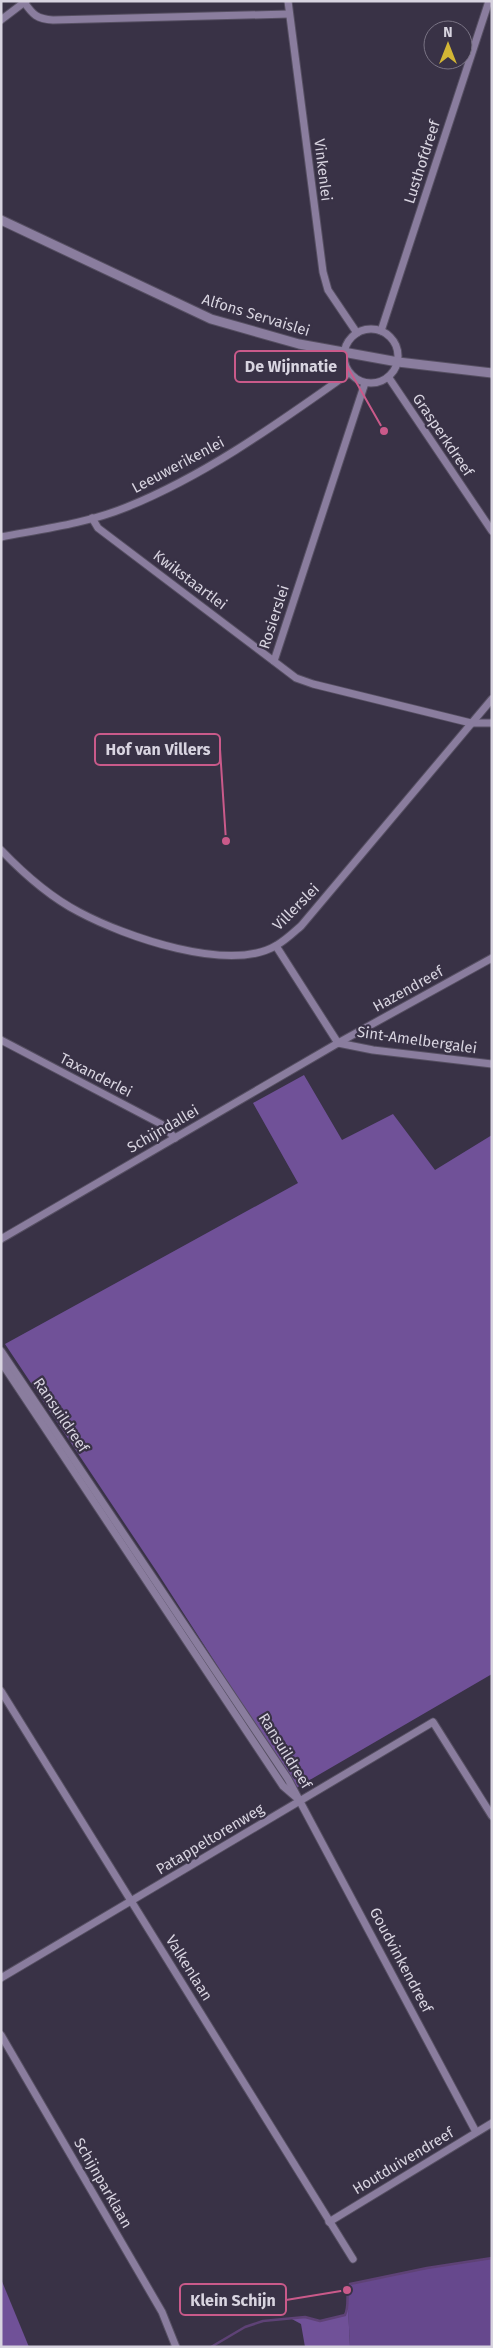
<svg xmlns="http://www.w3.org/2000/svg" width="493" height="2348" font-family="'Fira Sans',sans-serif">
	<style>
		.green { fill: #66488d }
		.forest { fill: #705198 }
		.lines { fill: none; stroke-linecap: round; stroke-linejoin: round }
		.stream { stroke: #5e4276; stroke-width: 2.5 }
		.minor-casing { stroke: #564f62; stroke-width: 9 }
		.tertiary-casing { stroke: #564f62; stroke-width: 11 }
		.minor { stroke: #8a7d9e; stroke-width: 7 }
		.tertiary { stroke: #8a7d9e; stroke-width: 9 }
		.labels { text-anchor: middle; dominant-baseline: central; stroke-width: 4.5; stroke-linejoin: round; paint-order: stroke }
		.street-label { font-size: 15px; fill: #d8d4e0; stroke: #393246 }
		.leader { fill: none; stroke: #ca5a8a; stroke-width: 2 }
		.callout-dot { fill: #ca5a8a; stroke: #393246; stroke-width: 2 }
		.callout { fill: #393246; stroke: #ca5a8a; stroke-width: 2 }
		.callout-label { font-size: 16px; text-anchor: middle; font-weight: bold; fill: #d8d4e0 }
	</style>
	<rect width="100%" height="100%" fill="#393246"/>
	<path class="green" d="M492,2258v89h-142l-3,-57 3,-6 77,-16z"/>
	<g class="forest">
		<path d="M304,1075l38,65 51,-26 42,56 57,-35v539l-196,114 -139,-216 -152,-228 293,-161 -45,-80z"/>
		<path d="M1,2279l28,68h-27z"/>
		<path d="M348,2307l2,40h-45l-4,-23 -11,-6 15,-1 15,4 24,-6z"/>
	</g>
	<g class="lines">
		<path class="stream" d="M211,2347l34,-20 18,-6 42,-4 15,4 25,-6c5,-11 0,-21 5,-31l77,-16 65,-10"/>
		<g class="minor-casing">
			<g id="minor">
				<path d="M288,1l35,271 5,18 29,43"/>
				<path d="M24,2c9,13 13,17 29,18l236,-6"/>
				<path d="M1,20l25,-19"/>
				<circle cx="371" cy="356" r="27"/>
				<path d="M381,331l108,-330"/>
				<path d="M389,378l103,153"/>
				<path d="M92,518l6,10 198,150 17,6 158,39h21"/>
				<path d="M1,537c42,-8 87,-14 126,-30 81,-33 151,-84 222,-134"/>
				<path d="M274,661l91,-278"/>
				<path d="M1,850c23,24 49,47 78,62 45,24 151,62 198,33 9,-5 17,-13 24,-19l191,-227"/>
				<path d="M276,946l62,97"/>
				<path d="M1,1040l160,84 14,14"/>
				<path d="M338,1043l35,7 119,14"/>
				<path d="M1,1239l337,-196 154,-85"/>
				<path d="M1,1351l287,428 188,353"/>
				<path d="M1,1362l282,424 14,12"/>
				<path d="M1,1691l352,568"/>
				<path d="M1,1978l432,-256 59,94"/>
				<path d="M1,2035l161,277 14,35"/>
				<path d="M329,2222l163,-99"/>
			</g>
		</g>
		<g class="tertiary-casing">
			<path id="tertiary" d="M1,220l210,99 88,25 99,18 94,11"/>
		</g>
		<use href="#minor" class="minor"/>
		<use href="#tertiary" class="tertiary"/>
	</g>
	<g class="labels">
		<g class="street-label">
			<text transform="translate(422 162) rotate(-72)">Lusthofdreef</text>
			<text transform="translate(323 170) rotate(83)">Vinkenlei</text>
			<text transform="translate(256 315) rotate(17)">Alfons Servaislei</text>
			<text transform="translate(443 435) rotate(56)">Grasperkdreef</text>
			<text transform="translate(178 465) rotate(-28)">Leeuwerikenlei</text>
			<text transform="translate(190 580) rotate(37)">Kwikstaartlei</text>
			<text transform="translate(274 617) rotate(-72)">Rosierslei</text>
			<text transform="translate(296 907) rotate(-45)">Villerslei</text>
			<text transform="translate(408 989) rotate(-29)">Hazendreef</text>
			<text transform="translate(417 1040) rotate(8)">Sint-Amelbergalei</text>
			<text transform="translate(96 1075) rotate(27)">Taxanderlei</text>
			<text transform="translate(163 1129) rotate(-30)">Schijndallei</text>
			<text transform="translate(61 1415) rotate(56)">Ransuildreef</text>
			<text transform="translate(285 1751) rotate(58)">Ransuildreef</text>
			<text transform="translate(210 1839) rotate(-31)">Patappeltorenweg</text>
			<text transform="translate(401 1960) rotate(62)">Goudvinkendreef</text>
			<text transform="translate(189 1968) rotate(58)">Valkenlaan</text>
			<text transform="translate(403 2161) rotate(-31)">Houtduivendreef</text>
			<text transform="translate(103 2183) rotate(60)">Schijnparklaan</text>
		</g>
	</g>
	<path class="leader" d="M384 431L347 366M226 841L220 749M347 2290L286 2300"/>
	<g class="callout-dot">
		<circle cx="384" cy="431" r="5"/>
		<circle cx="226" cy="841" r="5"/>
		<circle cx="347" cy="2290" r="5"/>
	</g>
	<g class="callout">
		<rect x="235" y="351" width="112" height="31" rx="5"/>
		<rect x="95" y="734" width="125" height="31" rx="5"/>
		<rect x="180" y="2284" width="106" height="31" rx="5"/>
	</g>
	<g class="callout-label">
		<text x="291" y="372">De Wijnnatie</text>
		<text x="158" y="755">Hof van Villers</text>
		<text x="233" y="2306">Klein Schijn</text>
	</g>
	<rect width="493" height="2348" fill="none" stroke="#d8d4e0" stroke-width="5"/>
	<g transform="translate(448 45)"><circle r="24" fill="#393246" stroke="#797384"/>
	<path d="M0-4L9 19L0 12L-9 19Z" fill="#d3b635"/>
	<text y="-8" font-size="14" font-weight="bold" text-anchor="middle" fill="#d8d4e0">N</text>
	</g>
</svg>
